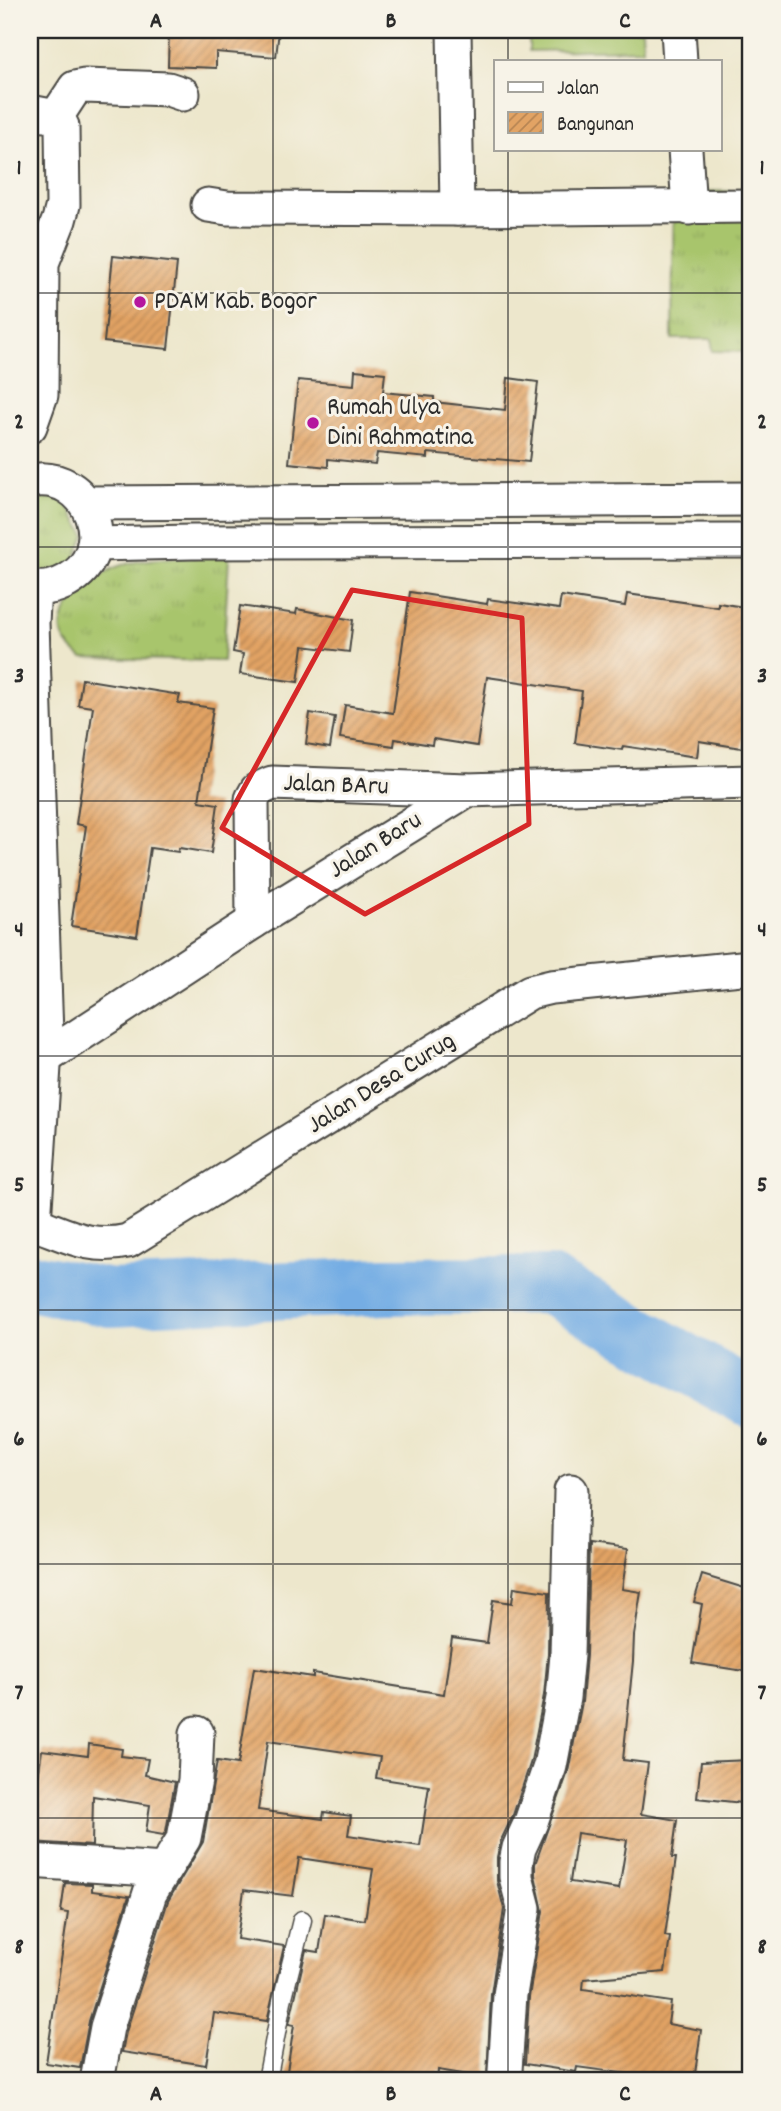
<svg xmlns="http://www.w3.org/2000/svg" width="781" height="2111" font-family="Dekko,sans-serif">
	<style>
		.grass { fill: url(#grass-tufts); stroke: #6a784c; stroke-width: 2 }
		.garden { fill: #a8c56c; stroke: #6a784c; stroke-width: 2 }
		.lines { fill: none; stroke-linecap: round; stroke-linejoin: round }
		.river { stroke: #74ade4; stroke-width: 58 }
		.building { fill: url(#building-hatch); fill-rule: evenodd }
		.service-casing { stroke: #484743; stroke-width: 21 }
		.minor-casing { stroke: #484743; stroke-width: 37 }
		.service { stroke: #fff; stroke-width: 18 }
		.minor { stroke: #fff; stroke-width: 33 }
		.marked { fill: none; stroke: #d62828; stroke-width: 5; stroke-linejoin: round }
		.grid { fill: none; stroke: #2b2b2b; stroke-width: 2; stroke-opacity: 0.55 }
		.poi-dot { fill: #b5179e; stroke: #f7f3e8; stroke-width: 2.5 }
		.labels { text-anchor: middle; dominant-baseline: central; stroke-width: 6; stroke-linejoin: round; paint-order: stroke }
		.poi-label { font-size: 26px; fill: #2b2b2b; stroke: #f7f3e8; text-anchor: start }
		.street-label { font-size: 26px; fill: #2b2b2b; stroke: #f7f3e8 }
		.neatline { fill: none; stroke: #2b2b2b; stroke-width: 2.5 }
		.grid-label { font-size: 23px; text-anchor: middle; font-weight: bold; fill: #2b2b2b }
	</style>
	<defs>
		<pattern id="grass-tufts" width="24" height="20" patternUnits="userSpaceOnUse" patternTransform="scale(1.75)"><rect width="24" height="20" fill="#a8c56c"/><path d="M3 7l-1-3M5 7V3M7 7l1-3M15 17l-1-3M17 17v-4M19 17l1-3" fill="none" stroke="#91a95e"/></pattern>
		<pattern id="building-hatch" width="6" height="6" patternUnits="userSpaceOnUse" patternTransform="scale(1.75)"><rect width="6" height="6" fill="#e2a364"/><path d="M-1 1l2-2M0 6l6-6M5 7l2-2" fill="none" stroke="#b78553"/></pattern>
	</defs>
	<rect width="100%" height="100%" fill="#f7f3e8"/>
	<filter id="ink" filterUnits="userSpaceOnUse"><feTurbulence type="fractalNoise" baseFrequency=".0143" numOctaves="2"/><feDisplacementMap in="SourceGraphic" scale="14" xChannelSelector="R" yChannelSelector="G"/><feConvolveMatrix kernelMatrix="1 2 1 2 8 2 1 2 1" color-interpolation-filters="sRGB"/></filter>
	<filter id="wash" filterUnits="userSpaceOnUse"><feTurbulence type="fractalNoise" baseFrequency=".00686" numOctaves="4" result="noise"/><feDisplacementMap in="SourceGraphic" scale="28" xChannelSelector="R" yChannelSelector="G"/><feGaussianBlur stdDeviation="1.57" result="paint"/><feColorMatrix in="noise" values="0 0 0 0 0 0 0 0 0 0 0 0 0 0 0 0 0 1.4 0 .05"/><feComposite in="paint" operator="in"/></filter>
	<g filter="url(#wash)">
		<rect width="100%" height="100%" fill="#ede7cc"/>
		<g class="grass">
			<path d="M751,191v161l-39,-1v-12h-40l2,-147z"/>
			<path d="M30,489l31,4 24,42 -12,30 -43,11z"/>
			<path d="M229,557l-6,104 -141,-3c-8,-7 -18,-15 -20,-25 -6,-26 38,-62 60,-68 30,-9 75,-7 107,-8z"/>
		</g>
		<path class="garden" d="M529,30h113l1,19 -114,2z"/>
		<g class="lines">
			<path class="river" d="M30,1282l80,16 276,-12 163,-1 202,114"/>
		</g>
		<g id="blocks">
			<g class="building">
				<path d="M169,30h110l-3,27 -60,-5v16l-48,-2z"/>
				<path d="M113,256l64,7 -9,86 -64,-7z"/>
				<path d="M355,370l30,3 -2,19 51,5v5l71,8 3,-32 30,4 -9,80 -101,-9v5l-51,-5 -2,11 -47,-5v8l-39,-4 9,-83 56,5z"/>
				<path d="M410,592l77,12 1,-5 71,10 2,-13 64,10 2,-12 91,13v-4l33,5v78l-9,62 -43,-7 -2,16 -74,-11 -1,4 -47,-7 7,-52 -95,-14 -10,69 -44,-7 -1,6 -37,-6 -1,7 -54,-8 5,-33 48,8z"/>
				<path d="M240,606l56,8 1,-5 56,11 -4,32 -46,-6 -5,36 -58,-8 3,-20 -10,-2z"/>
				<path d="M82,679l98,16 -2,8 35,5 -14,93 19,3 -7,49 -32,-5 -1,4 -28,-4 -13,88 -66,-10 15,-100 -10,-2 17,-117 -15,-2z"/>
				<path d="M310,713l25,4 -5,31 -24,-4z"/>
				<path d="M589,1544l39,5 -6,40 19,3 -7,43 -1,26 -10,99 25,3 -7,51 36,6 -5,38h4l-11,78 5,1 -5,35 -81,7 -1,10 88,13 -3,22 33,6 -7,51 -28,-4 -1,2 -88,-12 -1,5 -51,-8 4,-67 14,-86 -8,-36v-11l33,-92 14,-70 4,-47zM577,1833l50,7 -8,49 -49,-7z"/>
				<path d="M702,1575l49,15v82l-59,-9 10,-59 -8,-2z"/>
				<path d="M514,1587l35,5 -1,62 -4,41 -13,66 -18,54 -12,25 -4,18v23l7,28 -13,85 -4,84 -49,-8 -1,11h-44l-44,-6 -1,6h-40l-22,-3 8,-53 -5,-1 17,-74 13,2 6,-38 40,6 8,-51 -74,-11 -6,38 -49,-6 -7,49 47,7 -17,75 -53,-8 -8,52 -84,-13 4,-20 42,-131 35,-59 14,-81 21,3 16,-96 59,9v-4l131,21 8,-56 35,5 6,-43 19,3zM268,1741l112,16 -4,21 53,8 -9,60 -72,-11 3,-19 -27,-4 -1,7 -65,-9z"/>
				<path d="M89,1744l33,5 -1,7 27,3 -3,16 30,7 -9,49 -3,4 -17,-3 4,-27 -57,-9 -1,50 -61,-4v-16l11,-76 46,6z"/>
				<path d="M751,1760v44l-54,-6 4,-36z"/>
				<path d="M65,1883l27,1v7l37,5 -40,125 -9,47 -34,-5 22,-150 -7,-1z"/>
			</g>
		</g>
	</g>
	<g filter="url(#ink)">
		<use href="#blocks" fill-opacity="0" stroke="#484743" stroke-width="2"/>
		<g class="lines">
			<g class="service-casing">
				<path id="service" d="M267,2081l15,-80 20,-81"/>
			</g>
			<g class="minor-casing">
				<g id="minor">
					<path d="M454,30l3,179"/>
					<path d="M678,30l2,31"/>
					<path d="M30,112l26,5 6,9 1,79 -4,15 -17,43 -1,132 -11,31"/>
					<path d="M56,117l19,-29 10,-2 83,3 15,5"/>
					<path d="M685,149l4,59"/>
					<path d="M208,205l19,3 230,1 294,-3"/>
					<path d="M30,481c60,-12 91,70 37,100 -11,6 -25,9 -37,6"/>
					<path d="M86,503l665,-4"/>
					<path d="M94,544l98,-2 559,-1"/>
					<path d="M253,922l-1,-123 5,-9 15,-7 195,7"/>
					<path d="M46,1057l207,-135 214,-132 284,-8"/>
					<path d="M30,1222c36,12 58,28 98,19l402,-249 21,-5 200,-20"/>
					<path d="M30,1229l4,-6 12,-188 -14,-412 2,-35"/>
					<path d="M30,1861l134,9"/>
					<path d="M97,2081l10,-54 43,-134 34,-55 11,-58 2,-47"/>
					<path d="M507,2081l-2,-10 5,-76 14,-87 -8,-31v-15l3,-14 12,-26 19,-56 13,-68 4,-43 4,-164"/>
				</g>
			</g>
			<use href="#service" class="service"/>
			<use href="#minor" class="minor"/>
		</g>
	</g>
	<path class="marked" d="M352,590l170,28 7,206 -164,90 -143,-86z"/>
	<path class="grid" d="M273,30v2051M508,30v31M508,149v1932M30,293h721M30,547h721M30,801h721M30,1056h721M30,1310h721M30,1564h721M30,1818h721"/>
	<g class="poi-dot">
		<circle cx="140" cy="302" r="7"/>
		<circle cx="313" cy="423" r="7"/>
	</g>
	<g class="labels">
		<g class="poi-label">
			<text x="154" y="302">PDAM Kab. Bogor</text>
			<text x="327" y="408">Rumah Ulya<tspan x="327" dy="30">Dini Rahmatina</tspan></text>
		</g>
		<g class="street-label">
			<text transform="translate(336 786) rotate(2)">Jalan BAru</text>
			<text transform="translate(376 846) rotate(-32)">Jalan Baru</text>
			<text transform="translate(382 1084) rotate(-32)">Jalan Desa Curug</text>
		</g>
	</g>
	<rect width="781" height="2111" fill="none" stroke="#f7f3e8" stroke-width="77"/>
	<rect x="494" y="60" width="228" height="91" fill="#f7f3e8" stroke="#a5a39c" stroke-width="2"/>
	<rect x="508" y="82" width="35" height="10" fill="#ffffff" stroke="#a5a39c" stroke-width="2"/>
	<text x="557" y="94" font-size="21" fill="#2b2b2b">Jalan</text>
	<rect x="508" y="112" width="35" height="21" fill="url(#building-hatch)" stroke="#a5a39c" stroke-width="2"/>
	<text x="557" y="130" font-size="21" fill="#2b2b2b">Bangunan</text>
	<rect x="38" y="38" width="704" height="2034" class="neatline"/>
	<g class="grid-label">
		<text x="156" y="27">A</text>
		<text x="391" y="27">B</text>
		<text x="625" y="27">C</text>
		<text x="19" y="174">1</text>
		<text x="762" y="174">1</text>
		<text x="19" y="428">2</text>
		<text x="762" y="428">2</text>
		<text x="19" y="682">3</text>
		<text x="762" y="682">3</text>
		<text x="19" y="936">4</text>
		<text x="762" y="936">4</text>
		<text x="19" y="1191">5</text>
		<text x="762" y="1191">5</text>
		<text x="19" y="1445">6</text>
		<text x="762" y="1445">6</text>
		<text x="19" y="1699">7</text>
		<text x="762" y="1699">7</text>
		<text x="19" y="1953">8</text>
		<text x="762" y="1953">8</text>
		<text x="156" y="2100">A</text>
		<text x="391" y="2100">B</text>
		<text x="625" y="2100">C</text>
	</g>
</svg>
